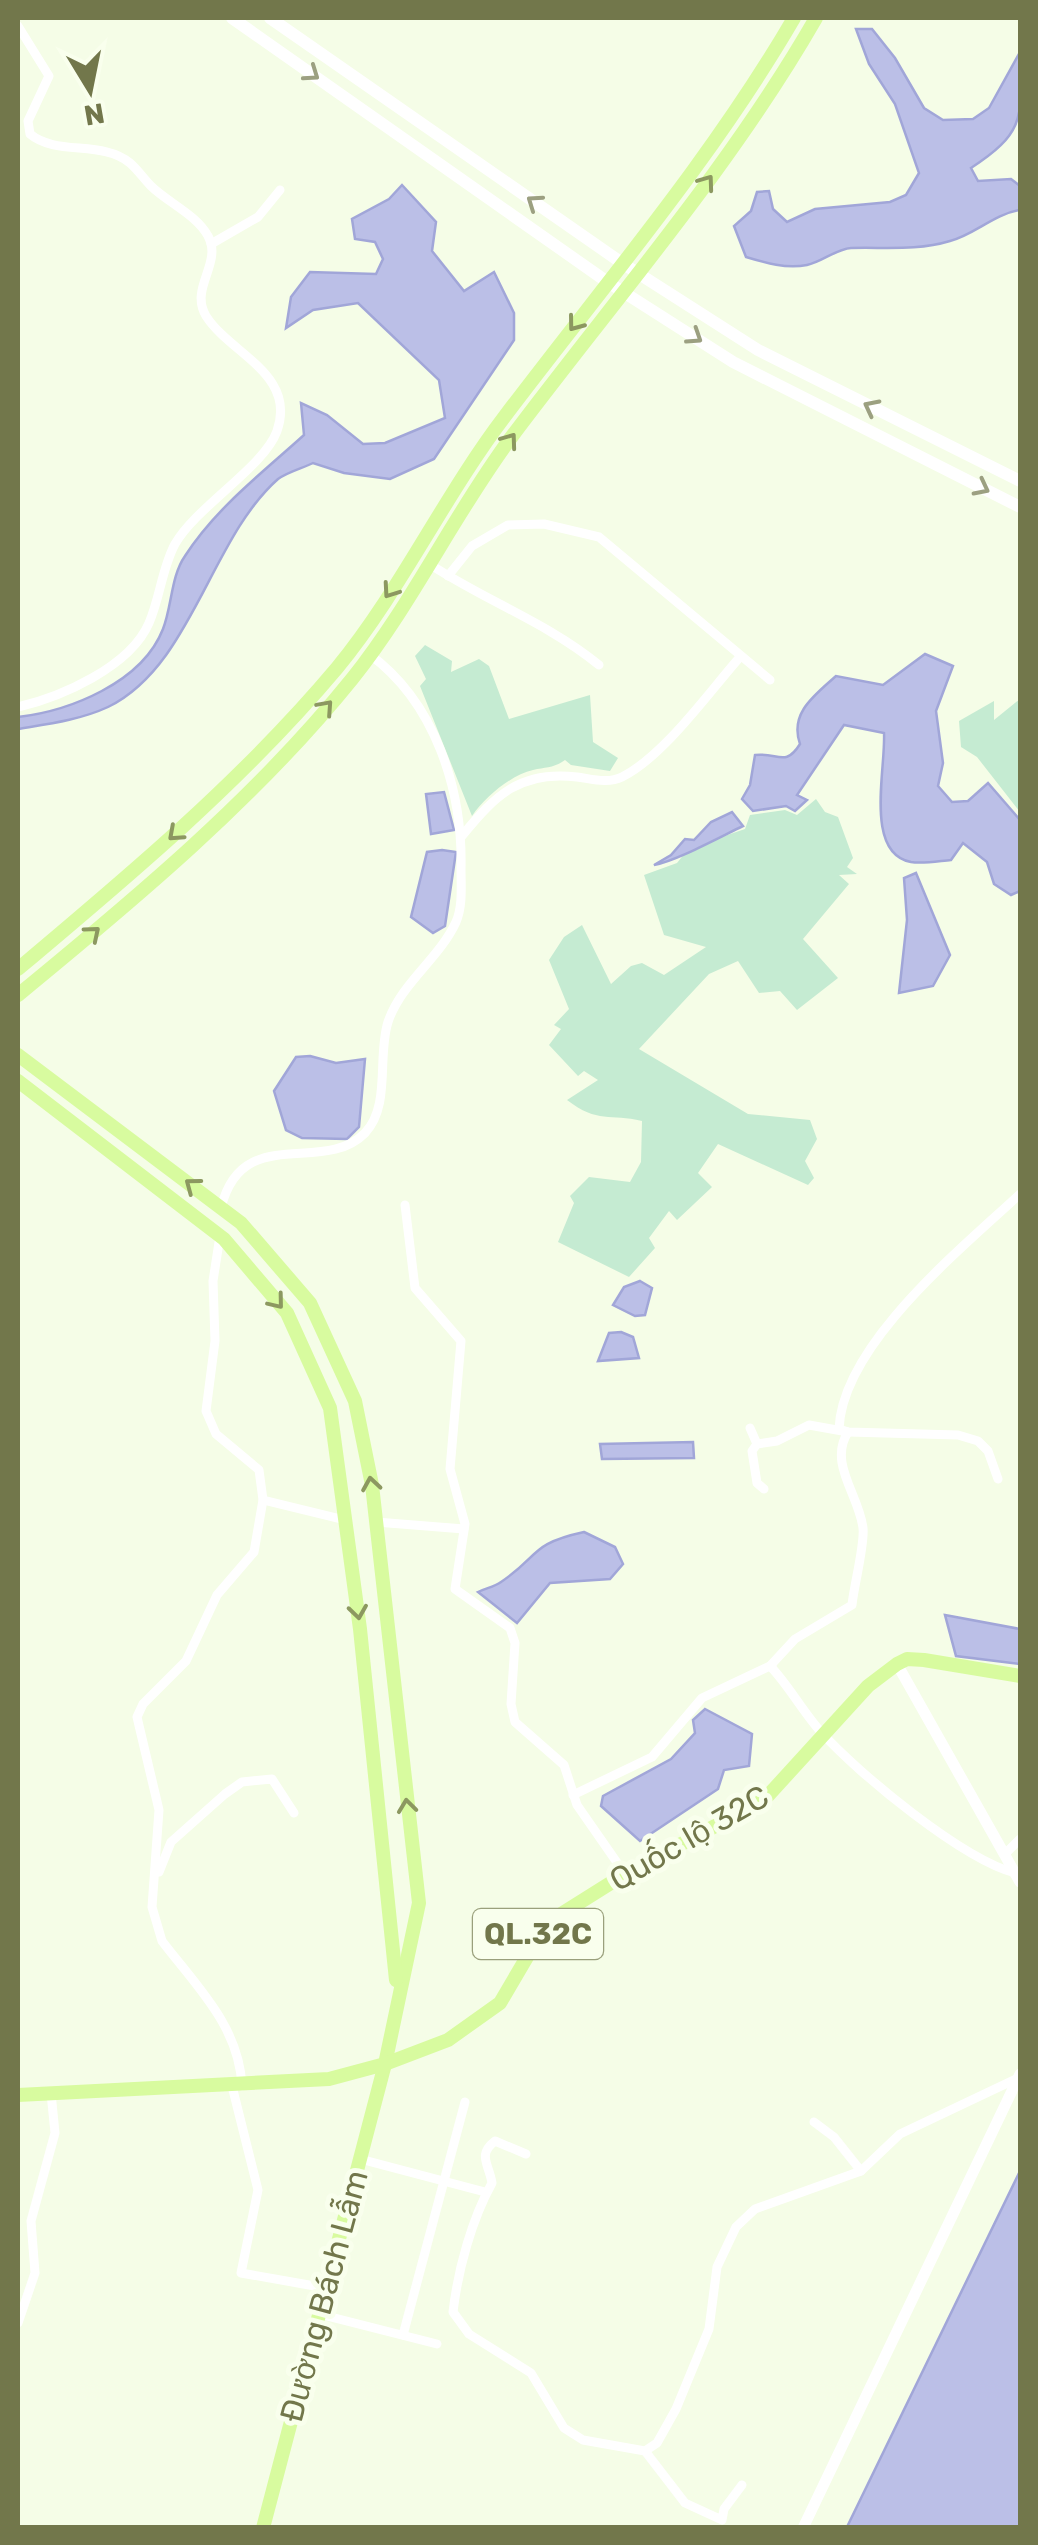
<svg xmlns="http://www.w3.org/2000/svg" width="1038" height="2545" font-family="Rubik,sans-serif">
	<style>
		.green { fill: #c5ebd2 }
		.water { fill: #bbbfe7; stroke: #a1a6d8; stroke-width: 2.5 }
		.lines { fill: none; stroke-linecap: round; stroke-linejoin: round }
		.minor { stroke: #fff; stroke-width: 9 }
		.tertiary { stroke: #fff; stroke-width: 11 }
		.secondary { stroke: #fff; stroke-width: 12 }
		.primary { stroke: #d8fb9f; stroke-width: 14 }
		.oneway { stroke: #9ca081 }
		.oneway2 { stroke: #8c9860 }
		.labels { text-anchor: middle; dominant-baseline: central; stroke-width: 10; stroke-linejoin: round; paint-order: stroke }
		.shield { fill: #f9ffed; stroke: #9aa07c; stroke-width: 2.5 }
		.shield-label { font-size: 30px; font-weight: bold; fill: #72774b }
		.street-label { font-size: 32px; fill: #72774b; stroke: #f9ffed }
	</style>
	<rect width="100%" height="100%" fill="#f5fde7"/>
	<g class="green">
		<path d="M425,645l27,16 -1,11 28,-13 10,7 20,53 81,-24 3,47 25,16 -8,13 -39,-6 -6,-5c-11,8 -19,7 -32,10 -22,5 -48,27 -61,46l-52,-130 6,-7 -11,-23z"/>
		<path d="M1020,699v113l-43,-55 -16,-10 -2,-26 35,-20v19z"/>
		<path d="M816,799l9,13 13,5 15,41 -6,9 10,7 -18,1 10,9 -46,55 35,39 -41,32 -17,-19 -21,2 -21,-32 -29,13 -70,75 109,65 62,6 7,19 -12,22 9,17 -6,7 -90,-41 -20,29 14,14 -35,33 -8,-9 -20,27 6,10 -26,29 -71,-35 16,-39 -4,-7 19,-19 41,5 11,-20 1,-41c-32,-8 -44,3 -75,-21l31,-20 -14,-9 -6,5 -29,-31 12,-16 -7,-4 15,-16 -20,-49 15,-23 18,-12 29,59 20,-18 11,-3 22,12 42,-28 -42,-12 -20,-60 33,-12 12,-15 56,-19 5,-14 35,-5 12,5z"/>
	</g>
	<g class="water">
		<path d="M856,29h16l23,29 29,50 19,12 30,-1 16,-11 31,-56c1,63 8,79 -49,116l7,13 33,-2 9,7v24c-26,4 -46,25 -70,31 -33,10 -65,6 -99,7 -15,1 -29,14 -44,17 -21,4 -41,-2 -61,-8l-12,-31 17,-15 6,-19 12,-1 4,18 14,13 28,-13 75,-7 16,-7 13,-22 -24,-69 -26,-40z"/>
		<path d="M402,185l34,37 -4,29 32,40 30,-19 20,41v27l-80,119 -44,20 -46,-6 -31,-10c-10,5 -26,9 -35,16 -68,60 -86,187 -170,228 -28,13 -60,17 -90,22v-12c51,-6 124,-34 145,-88 9,-23 8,-53 22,-73 31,-48 77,-83 119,-121l-3,-32 26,12 36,29 22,-1 60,-25 -6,-38 -81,-77 -45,7 -27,18 5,-31 19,-25 66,2 7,-15 -8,-17 -20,-3 -3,-20 37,-20z"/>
		<path d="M925,654l28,12 -17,45 7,52 -5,23 14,16 16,-1 20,-18 32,37v71l-9,4 -17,-11 -7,-22 -24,-19 -12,17c-12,1 -28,4 -40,2 -47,-9 -25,-93 -27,-129l-40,-8 -47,70 10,5 -12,11 -9,-5 -33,5 -11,-12 8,-14 5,-30c23,-3 30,13 45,-11 -11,-31 15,-49 36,-68l47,9z"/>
		<path d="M444,792l10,38 -23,4 -5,-40z"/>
		<path d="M732,812l11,14c-23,11 -67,35 -89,39l17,-10 14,-16 9,1 17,-18z"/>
		<path d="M442,850l14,2 -11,74 -12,7 -22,-16 16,-65z"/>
		<path d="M916,873l34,82 -17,31 -34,7 8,-73 -3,-42z"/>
		<path d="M310,1056l26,7 29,-4 -6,68 -12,12 -45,-1 -16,-8 -12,-39 22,-34z"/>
		<path d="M640,1281l12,7 -7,27 -10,1 -22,-11 11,-18z"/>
		<path d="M621,1332l12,5 6,21 -41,3 11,-28z"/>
		<path d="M693,1442l1,16 -92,1 -2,-15z"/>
		<path d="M584,1532l31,15 8,17 -13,15 -60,4 -33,40 -39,-31c8,-4 16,-5 23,-10 39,-26 28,-38 83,-50z"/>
		<path d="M945,1615l75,14v35l-64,-8z"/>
		<path d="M705,1709l47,25 -3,32 -25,4 -6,19 -78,52 -39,-35 2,-10 68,-37 24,-26 -2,-13z"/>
		<path d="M1020,2171v356h-173z"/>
	</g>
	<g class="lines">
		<g class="minor">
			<path d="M18,26l31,50 -21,45 2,13c26,22 73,6 100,29 8,7 14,16 21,23 16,16 46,29 57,50 15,27 -19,52 -2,80 24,38 91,58 71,115 -13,36 -80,75 -102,113 -13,24 -15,54 -26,79 -19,44 -88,74 -131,84"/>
			<path d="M211,244l47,-27 22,-27"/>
			<path d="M431,565c55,36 117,58 168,100"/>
			<path d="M448,576l24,-30 36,-21 36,-1 55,13 171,143"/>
			<path d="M462,836c33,-41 59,-66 115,-59 15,2 31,7 45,0 42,-21 87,-85 118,-120"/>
			<path d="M405,1205l10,83 46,53 -11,128 15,55 -10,65 55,39 5,15 -4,61 4,18 49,43 13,40 48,69"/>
			<path d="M221,1208c21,-86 102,-32 144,-75 26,-27 12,-77 23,-111 13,-39 51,-63 68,-100 7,-16 5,-36 5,-53 2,-79 -26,-167 -92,-215"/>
			<path d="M220,1236l-7,45 2,60 -9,70 10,23 43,36 4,30 -9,52 -37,43 -31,66 -43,43 -6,13 22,93 -7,97 10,34c35,46 77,85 80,145"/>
			<path d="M750,1428l7,16"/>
			<path d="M764,1489l-7,-6 -5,-32 5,-7 20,-3 32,-16 39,7 110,3 20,6 10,10 10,28"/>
			<path d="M263,1500l82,20"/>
			<path d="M376,1522l88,7"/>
			<path d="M573,1795l79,-38 50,-59 70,-33"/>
			<path d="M1006,1853l14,-14"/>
			<path d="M159,1872l12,-30 54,-48 17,-12 30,-3 22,34"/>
			<path d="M1015,1873c-53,-14 -156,-99 -194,-141 -18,-20 -34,-49 -51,-66l25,-27 57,-34c2,-20 13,-61 11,-77 -4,-33 -35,-65 -15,-96l-9,-3c3,-84 122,-180 181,-235"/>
			<path d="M232,2086l26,104 -17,83 85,15"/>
			<path d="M814,2122l20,15 27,34"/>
			<path d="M526,2154l-31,-13c-18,14 -6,23 -3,42 -20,36 -34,86 -39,129l16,22 62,39 33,55 19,12 62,11 12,-8 19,-34 33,-80 8,-62 19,-40 19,-18 106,-38 39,-37 118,-56"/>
			<path d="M360,2159l125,33"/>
			<path d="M319,2314l118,30"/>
			<path d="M18,2323l17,-50 -4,-52 24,-88 -4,-40"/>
			<path d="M403,2335l62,-233"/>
			<path d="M645,2451l40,52 37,17 2,-11 18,-24"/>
		</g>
		<g class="tertiary">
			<path d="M897,1664l123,218"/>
			<path d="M803,2528l217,-454"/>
		</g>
		<g class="secondary">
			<path d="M232,18l374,263 127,81 287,145"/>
			<path d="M270,18l352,245 136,87 262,131"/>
		</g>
		<g class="primary">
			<path d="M18,969c112,-94 225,-189 319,-301 64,-78 107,-172 168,-252 99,-131 207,-257 289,-398"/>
			<path d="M18,995c117,-96 238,-197 334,-316 60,-75 101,-163 158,-240 104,-139 220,-271 306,-421"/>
			<path d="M18,1055l223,168 69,80 45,98 17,84 47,418 -34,161 -122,464"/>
			<path d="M18,1081l206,158 63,74 43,95 30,221 36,351"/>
			<path d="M18,2095l311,-16 56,-15 63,-24 52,-37 47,-80 78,-49 139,-74 104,-114 29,-22 10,-5 17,1 96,16"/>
		</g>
	</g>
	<defs><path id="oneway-chevron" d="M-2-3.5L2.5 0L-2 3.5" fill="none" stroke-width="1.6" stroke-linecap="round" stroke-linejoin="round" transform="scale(2.5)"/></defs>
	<g class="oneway">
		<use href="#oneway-chevron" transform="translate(312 74) rotate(35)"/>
		<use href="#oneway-chevron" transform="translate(534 202) rotate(-145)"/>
		<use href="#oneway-chevron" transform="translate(695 337) rotate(33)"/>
		<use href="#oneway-chevron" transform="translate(871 407) rotate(-153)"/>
		<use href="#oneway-chevron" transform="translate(982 488) rotate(27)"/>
	</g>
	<g class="oneway2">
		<use href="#oneway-chevron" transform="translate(707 182) rotate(-54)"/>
		<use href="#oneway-chevron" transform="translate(575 324) rotate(127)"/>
		<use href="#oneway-chevron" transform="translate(510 440) rotate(-54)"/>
		<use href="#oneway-chevron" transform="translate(390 591) rotate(125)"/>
		<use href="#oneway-chevron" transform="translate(326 707) rotate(-48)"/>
		<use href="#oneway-chevron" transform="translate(175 834) rotate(138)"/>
		<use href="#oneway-chevron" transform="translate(93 933) rotate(-40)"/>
		<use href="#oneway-chevron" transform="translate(192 1185) rotate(-143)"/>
		<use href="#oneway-chevron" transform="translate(277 1302) rotate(51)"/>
		<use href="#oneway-chevron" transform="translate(371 1484) rotate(-99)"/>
		<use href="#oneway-chevron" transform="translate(358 1612) rotate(82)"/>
		<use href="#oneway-chevron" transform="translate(407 1806) rotate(-97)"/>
	</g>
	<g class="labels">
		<rect class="shield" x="473" y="1909" width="130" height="50" rx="8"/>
		<g class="shield-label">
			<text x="538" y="1934">QL.32C</text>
		</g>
		<g class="street-label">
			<text transform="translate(689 1838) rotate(-30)">Quốc lộ 32C</text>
			<text transform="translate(324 2296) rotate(-75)">Đường Bách Lẫm</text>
		</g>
	</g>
	<rect width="1038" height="2545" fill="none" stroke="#72774b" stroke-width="40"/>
	<g transform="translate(90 90) rotate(170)" stroke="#f9ffed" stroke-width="8" paint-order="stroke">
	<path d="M0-8L18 38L0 25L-18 38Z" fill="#72774b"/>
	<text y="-15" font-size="28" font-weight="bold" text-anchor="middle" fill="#72774b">N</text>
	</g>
</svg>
